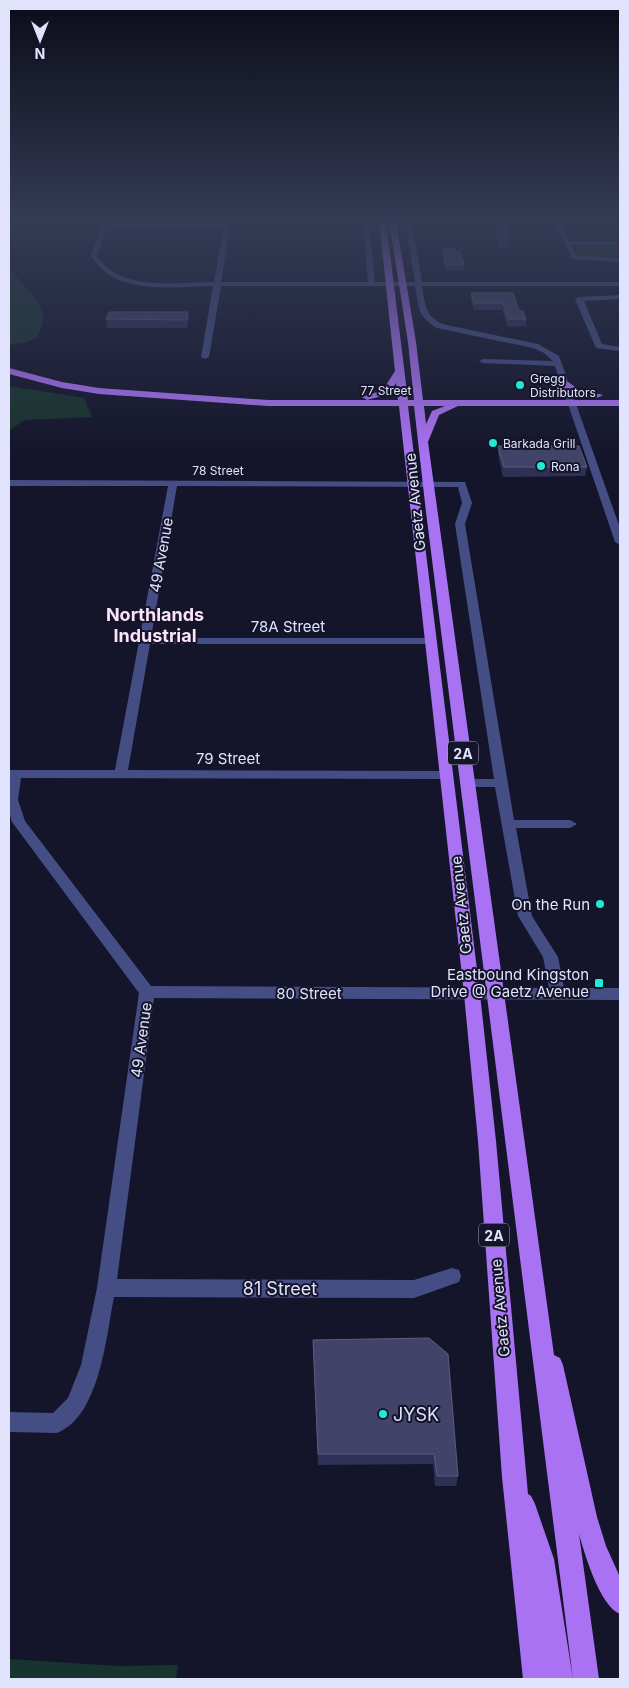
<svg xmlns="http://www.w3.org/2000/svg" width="629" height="1688" font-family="Inter,sans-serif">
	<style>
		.green { fill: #18342e }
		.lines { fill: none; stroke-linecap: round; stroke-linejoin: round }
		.minor { fill: #444e85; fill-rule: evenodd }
		.major { fill: #a972f2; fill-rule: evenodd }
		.wall { fill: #2f3056 }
		.shaded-wall { fill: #1c1d3e }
		.building { fill: #424368; stroke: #5b5c7f }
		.poi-dot { fill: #1eebd8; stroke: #14152b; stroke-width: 2 }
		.labels { text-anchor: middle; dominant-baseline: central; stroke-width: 4; stroke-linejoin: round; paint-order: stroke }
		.far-poi-label { font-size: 12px; fill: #e1e3fc; stroke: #14152b; text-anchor: start }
		.far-street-label { font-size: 12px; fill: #e1e3fc; stroke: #14152b }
		.shield { fill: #14152b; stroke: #a4a5bd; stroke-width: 1 }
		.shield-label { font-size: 14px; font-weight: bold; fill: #e1e3fc }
		.street-label { font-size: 15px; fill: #e1e3fc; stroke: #14152b }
		.poi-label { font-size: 15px; fill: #e1e3fc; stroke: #14152b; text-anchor: end }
		.quarter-label { font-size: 18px; font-weight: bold; fill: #fce3f8; stroke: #14152b }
		.near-street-label { font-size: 18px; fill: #e1e3fc; stroke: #14152b }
		.near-poi-label { font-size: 18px; fill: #e1e3fc; stroke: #14152b; text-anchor: start }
	</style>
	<rect width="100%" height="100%" fill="#14152b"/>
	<g class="green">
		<path d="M574,245h46v13l-41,-1z"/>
		<path d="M9,270c8,5 34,36 34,45 1,8 -3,16 -6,23l-13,5 -15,2z"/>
		<path d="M9,386l75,12 8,19 -67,3 -16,10z"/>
		<path d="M9,1659l110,7 59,-1 -2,14h-167z"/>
	</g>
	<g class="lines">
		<g class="minor">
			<path d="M225,221h6l-10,61h147l-5,-61h6l6,61h40l-10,-61h6l11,61h198v4h-198c4,20 2,28 20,38l96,20 21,12 61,172v17l-5,-3 -60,-176 -72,-3 -4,-2 4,-2 70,2 -9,-8 -11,-5 -96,-20c-20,-12 -18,-21 -22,-42h-194l-12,71 -4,2 -4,-2 12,-71c-41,0 -96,11 -122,-30l9,-27 7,-5 117,-1zM110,227h114l-10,55c-37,0 -92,11 -117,-26l9,-26z"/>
			<path d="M554,221h66v3h-58l8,17h50v4h-49l6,11 43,2v4l-48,-3z"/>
			<path d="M620,295v4l-36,2 18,43 18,3v4l-24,-3 -21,-49 4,-2z"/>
			<path d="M9,480l456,2 7,21 -7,21 49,296h56l7,4 -7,4h-54l16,88 26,41 6,31h56v12l-466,-2 -37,281 297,1 38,-12 7,2 2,6 -2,6 -45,16 -300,-1c-8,40 -14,119 -57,136l-48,-1v-20l44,1 15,-15 13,-33 16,-77 42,-295 -127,-171 -3,-10v-42h106l53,-284h-159zM177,486l281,1 4,16 -7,21 39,255h-27l-7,4 7,4h28l23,129 25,41 6,31 -398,-2 -126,-165 -7,-21 3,-22 426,1 6,-4 -6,-4 -319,-1 22,-126h280l6,-3 -6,-3h-279z"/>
		</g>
		<g class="major">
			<path d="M379,221h7l22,179h6l-6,-58 -19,-121h7l20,121 7,58h197v6h-162l-19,9 -11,27 126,913 6,3 3,7 34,152 9,29 14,31v37c-20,-8 -35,-59 -41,-80l20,145h-26l-147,-1167 -12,-106h-6l72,588 16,147 32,353 3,2 4,8 19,55 19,120h-50l-21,-202 -24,-336 -14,-147 -65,-588h-131l-169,-12 -37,-6 -53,-14v-6l53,14 37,6 169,12h130l-2,-17 -7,11 -22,6 -5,-3 21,-7 12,-19zM424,406h21l-13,5 -6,13z"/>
			<path d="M562,382h6l12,8 23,5c-11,8 -31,-2 -41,-9z"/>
		</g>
	</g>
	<g class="wall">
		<path d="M495,223l14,17v8h-10l-5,-18z"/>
		<path d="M443,249l11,2 10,14 -1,6h-18l-3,-17z"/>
		<path d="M471,293h42l6,18 7,8v7l-18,1 -6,-17h-28l-3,-10z"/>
		<path d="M188,312l1,9 -2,7h-80l-1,-9z"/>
		<path d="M498,446l89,21 -2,9 -82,1 -5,-22z"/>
		<path d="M313,1340l145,136 -2,10h-21l-2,-22 -115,1z"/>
	</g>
	<path class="shaded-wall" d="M188,312l1,9 -2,7v-8z"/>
	<g class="building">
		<path d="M495,223h9l5,17h-9z"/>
		<path d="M454,248v3h6l4,14h-18l-3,-16z"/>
		<path d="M471,293h42l6,18h4l3,8h-18l-5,-16h-29z"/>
		<path d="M109,312h79l-1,8 -81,-1z"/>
		<path d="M498,446h81l8,21h-83z"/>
		<path d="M429,1338l19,16 10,122h-21l-3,-22h-116l-5,-114z"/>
	</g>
	<linearGradient id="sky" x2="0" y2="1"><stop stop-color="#0b0c18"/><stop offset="0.48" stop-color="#343b55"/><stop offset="1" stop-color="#343b55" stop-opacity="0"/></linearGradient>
	<rect width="629" height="457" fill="url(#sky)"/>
	<g class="poi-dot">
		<circle cx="520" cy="385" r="5"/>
		<circle cx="493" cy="443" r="5"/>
		<circle cx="541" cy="466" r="5"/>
		<circle cx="600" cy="904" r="5"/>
		<rect x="594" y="978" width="10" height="10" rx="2.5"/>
		<circle cx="383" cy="1414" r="5"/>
	</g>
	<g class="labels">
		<g class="far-poi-label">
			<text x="530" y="378">Gregg<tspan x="530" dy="14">Distributors</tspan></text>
			<text x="503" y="443">Barkada Grill</text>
			<text x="551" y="466">Rona</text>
		</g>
		<g class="far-street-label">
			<text x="386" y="390">77 Street</text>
			<text x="218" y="470">78 Street</text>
		</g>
		<g class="shield">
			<rect x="448" y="741.5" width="30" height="23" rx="4"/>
			<rect x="479" y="1223.5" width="30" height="23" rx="4"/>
		</g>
		<g class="shield-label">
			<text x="463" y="753">2A</text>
			<text x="494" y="1235">2A</text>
		</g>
		<g class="street-label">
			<text transform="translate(415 502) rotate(-96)">Gaetz Avenue</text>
			<text transform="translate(161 555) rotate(-80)">49 Avenue</text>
			<text x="288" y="626">78A Street</text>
			<text x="228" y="758">79 Street</text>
			<text transform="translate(461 905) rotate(-96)">Gaetz Avenue</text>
			<text x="309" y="993">80 Street</text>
			<text transform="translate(141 1040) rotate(-82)">49 Avenue</text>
			<text transform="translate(500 1308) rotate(-95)">Gaetz Avenue</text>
		</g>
		<g class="poi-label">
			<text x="590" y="904">On the Run</text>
			<text x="589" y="974">Eastbound Kingston<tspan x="589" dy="17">Drive @ Gaetz Avenue</tspan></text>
		</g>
		<g class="quarter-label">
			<text x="155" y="614">Northlands<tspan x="155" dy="21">Industrial</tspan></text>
		</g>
		<g class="near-street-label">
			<text x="280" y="1288">81 Street</text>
		</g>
		<g class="near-poi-label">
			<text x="393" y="1414">JYSK</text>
		</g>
	</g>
	<rect width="629" height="1688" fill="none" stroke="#e1e3fc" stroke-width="20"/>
	<g transform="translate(40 40) rotate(180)" stroke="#14152b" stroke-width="4" paint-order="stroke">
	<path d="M0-4L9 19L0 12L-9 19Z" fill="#e1e3fc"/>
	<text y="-8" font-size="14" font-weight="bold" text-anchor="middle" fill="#e1e3fc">N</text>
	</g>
</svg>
